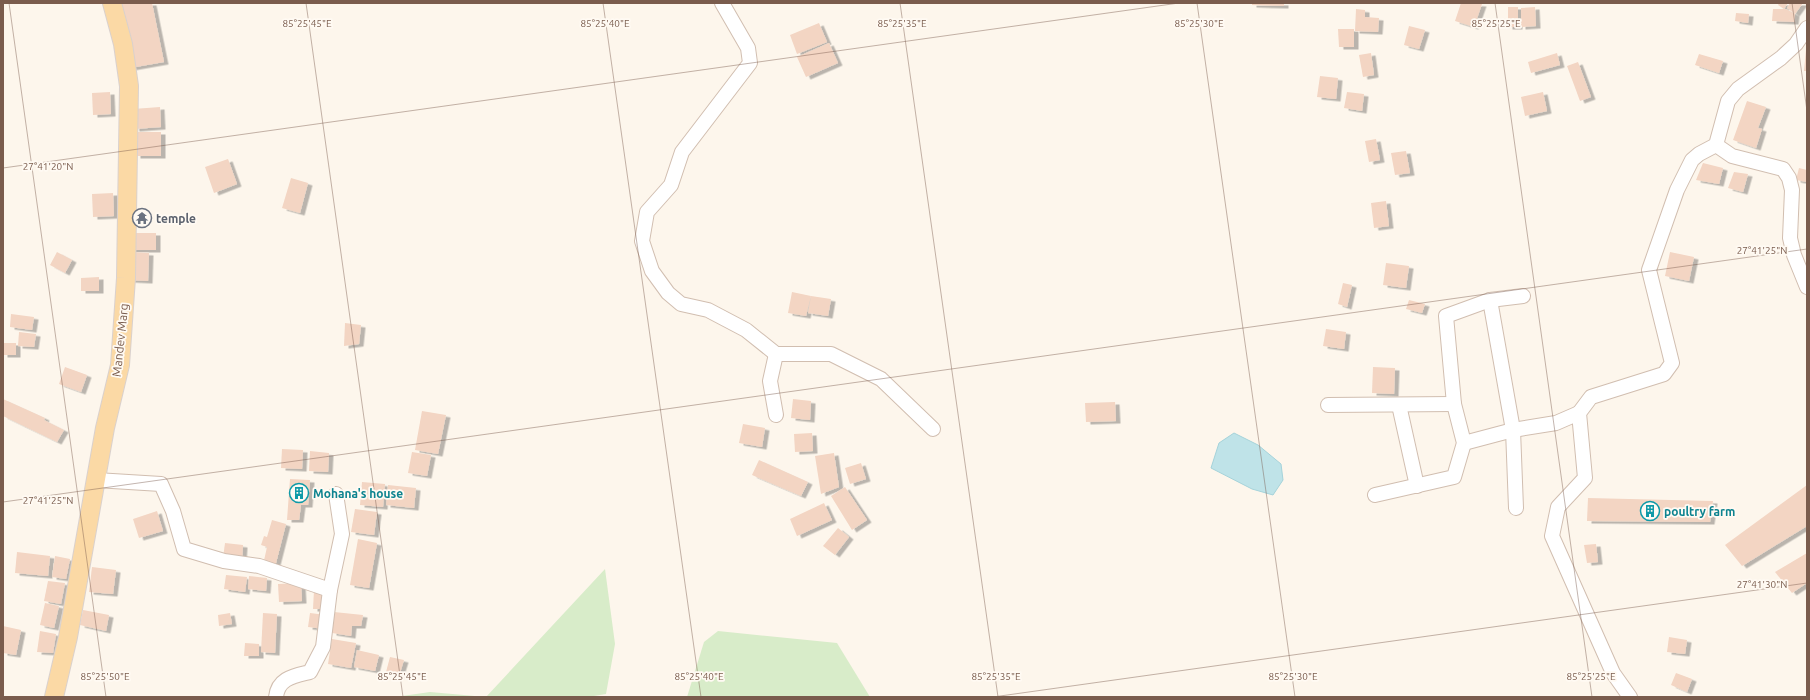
<svg xmlns="http://www.w3.org/2000/svg" width="1810" height="700" font-family="Ubuntu,sans-serif">
	<style>
		.green { fill: #d8ecc9 }
		.water { fill: #bfe3e8; stroke: #a5d3da }
		.building { fill: #f3d5c3; filter: url(#shadow) }
		.lines { fill: none; stroke-linecap: round; stroke-linejoin: round }
		.minor-casing { stroke: #d1beb0; stroke-width: 16 }
		.major-casing { stroke: #dad1cd; stroke-width: 20 }
		.minor { stroke: #fff; stroke-width: 14 }
		.major { stroke: #fbd9a5; stroke-width: 18 }
		.ticks { fill: none; stroke: #7a5c4d; stroke-width: 1; stroke-opacity: 0.45 }
		.labels { text-anchor: middle; dominant-baseline: central; stroke-width: 3.5; stroke-linejoin: round; paint-order: stroke }
		.worship-label { font-size: 12px; font-weight: bold; fill: #5b616d; stroke: #fffaf3; text-anchor: start }
		.street-label { font-size: 12px; fill: #7a5c4d; stroke: #fffaf3 }
		.culture-label { font-size: 12px; font-weight: bold; fill: #0d838f; stroke: #fffaf3; text-anchor: start }
		.ticks-label { font-size: 10px; text-anchor: middle; fill: #7a5c4d; stroke: #fffaf3; stroke-width: 3.5; stroke-linejoin: round; paint-order: stroke }
	</style>
	<defs>
		<filter id="shadow"><feDropShadow dx="4.5" dy="2.5" stdDeviation="0" flood-color="#0004"/></filter>
	</defs>
	<rect width="100%" height="100%" fill="#fdf6ec"/>
	<g class="green">
		<path d="M605,569l10,75 -9,50 -18,3h-193l35,-5 56,5z"/>
		<path d="M718,631l119,12 33,54h-183l17,-55z"/>
	</g>
	<path class="water" d="M1234,433l24,12 23,19 2,16 -10,15 -21,-6 -41,-21 8,-25z"/>
	<g class="building">
		<path d="M118,3h34l12,59 -34,6z"/>
		<path d="M1252,3h32v3l-32,-1z"/>
		<path d="M1461,3l21,1 -8,23 -19,-6z"/>
		<path d="M1779,3h9l-4,6 -6,-4z"/>
		<path d="M1790,3h17v2l-4,-2 -8,11 -8,-6z"/>
		<rect x="1508" y="7" width="10" height="20"/>
		<path d="M1535,7l1,19 -15,1v-19z"/>
		<path d="M1356,9l9,1v7l14,1 -1,14 -23,-1z"/>
		<path d="M1773,9h13l9,5 -1,8 -22,-1z"/>
		<path d="M1736,13l13,1 -1,9 -13,-2z"/>
		<path d="M819,23l8,19 -30,12 -7,-19z"/>
		<path d="M1409,26l16,4 -6,19 -15,-4z"/>
		<path d="M1338,29h16v18h-15z"/>
		<path d="M829,43l9,20 -32,14 -9,-20z"/>
		<path d="M1806,49h1v22h-3z"/>
		<path d="M1371,53l3,22 -11,2 -4,-22z"/>
		<path d="M1557,53l3,12 -29,8 -3,-11z"/>
		<path d="M1699,54l24,7 -4,12 -24,-8z"/>
		<path d="M1578,62l13,35 -11,4 -13,-35z"/>
		<path d="M1320,76l18,2 -2,21 -19,-2z"/>
		<path d="M110,92l1,22 -18,1 -1,-22z"/>
		<path d="M1347,92l17,2 -2,17 -18,-3z"/>
		<path d="M1543,92l4,19 -22,5 -4,-19z"/>
		<path d="M1747,101l19,6 -8,21 4,1 -6,19 -23,-8z"/>
		<path d="M160,107l1,20 -26,2 -2,-20z"/>
		<rect x="136" y="132" width="25" height="24"/>
		<path d="M1376,139l4,21 -11,2 -4,-21z"/>
		<path d="M1406,151l4,22 -15,2 -4,-22z"/>
		<path d="M228,159l9,25 -23,9 -9,-26z"/>
		<path d="M1703,163l20,5 -4,16 -23,-4z"/>
		<path d="M1799,168l8,2v12l-11,-2z"/>
		<path d="M1734,172l14,2 -5,18 -15,-4z"/>
		<path d="M291,178l17,5 -8,30 -18,-5z"/>
		<path d="M113,193l1,23 -21,1 -1,-23z"/>
		<path d="M1386,201l3,25 -15,2 -3,-25z"/>
		<rect x="129" y="233" width="27" height="17"/>
		<path d="M57,252l15,8 -7,13 -15,-8z"/>
		<path d="M130,252l19,1 -1,28 -20,-1z"/>
		<path d="M1670,252l24,5 -5,24 -24,-5z"/>
		<path d="M1386,263l23,3 -3,22 -23,-3z"/>
		<path d="M99,277v14h-18v-13z"/>
		<path d="M1343,283l9,2 -5,22 -9,-3z"/>
		<path d="M792,292l19,4 -5,20 -18,-3z"/>
		<path d="M811,296l20,3 -3,17 -20,-3z"/>
		<path d="M1409,300l16,4 -3,9 -16,-4z"/>
		<path d="M11,314l23,3 -2,13 -22,-3z"/>
		<path d="M345,323l16,2 -2,19 -15,2z"/>
		<path d="M1326,329l20,3 -2,17 -21,-3z"/>
		<path d="M19,332l17,2 -2,13 -16,-1z"/>
		<rect x="3" y="343" width="13" height="12"/>
		<path d="M65,367l22,8 -6,17 -22,-8z"/>
		<path d="M1373,367l22,1 -1,26 -22,-1z"/>
		<path d="M3,399l42,19 -1,2 20,10 -7,12 -54,-26z"/>
		<path d="M793,399l18,2 -1,19 -19,-2z"/>
		<path d="M1115,402l1,19 -30,1 -1,-19z"/>
		<path d="M422,411l24,4 -8,39 -23,-4z"/>
		<path d="M743,424l22,4 -3,19 -23,-4z"/>
		<path d="M812,433l1,18 -18,1 -1,-18z"/>
		<path d="M282,449l21,1 -1,19 -21,-1z"/>
		<path d="M310,451l19,2 -1,19 -19,-1z"/>
		<path d="M412,452l19,3 -4,21 -19,-3z"/>
		<path d="M834,453l5,34 -18,7 -6,-38z"/>
		<path d="M759,460l49,22 -7,14 -49,-21z"/>
		<path d="M861,463l5,16 -16,5 -5,-16z"/>
		<path d="M290,479l20,1 -2,25h-7l-2,15h-12z"/>
		<path d="M362,482l23,2 -2,23 -23,-2z"/>
		<path d="M388,485l28,3 -2,20 -28,-3z"/>
		<path d="M1807,485v41l-65,40 -17,-21z"/>
		<path d="M845,487l22,33 -15,10 -21,-34z"/>
		<path d="M1588,498l125,3 -3,21 -123,-1z"/>
		<path d="M824,503l8,17 -35,16 -7,-17z"/>
		<path d="M355,509l22,3 -3,23 -23,-3z"/>
		<path d="M157,511l6,20 -24,7 -6,-19z"/>
		<path d="M272,520l14,4 -11,43 -12,-2 4,-18 -6,-2 3,-9 3,1z"/>
		<path d="M838,528l11,9 -14,18 -12,-9z"/>
		<path d="M358,539l19,4 -8,45 -19,-3z"/>
		<path d="M225,543l18,2 -1,16 -19,-3z"/>
		<path d="M1596,544l2,18 -11,1 -3,-18z"/>
		<path d="M17,552l33,4 -2,20 -33,-3z"/>
		<path d="M1807,553v30l-15,10 -17,-21z"/>
		<path d="M55,556l15,3 -4,20 -14,-2z"/>
		<path d="M92,567l24,3 -3,24 -24,-2z"/>
		<path d="M226,575l21,2 -2,15 -21,-3z"/>
		<path d="M249,576l18,2 -1,13 -18,-2z"/>
		<path d="M48,581l17,2 -4,21 -17,-3z"/>
		<path d="M301,583l1,18 -23,1 -1,-18z"/>
		<path d="M314,590l14,1 -1,18h-14z"/>
		<path d="M45,603l14,3 -5,22 -14,-3z"/>
		<path d="M83,610l26,5 -3,16 -26,-6z"/>
		<path d="M334,612l29,3 -2,11h-9l-1,10 -19,-3z"/>
		<path d="M230,613l2,11 -13,2 -1,-11z"/>
		<path d="M263,613l14,1 -2,39 -14,-1z"/>
		<path d="M310,613l16,2 -1,14 -17,-2z"/>
		<path d="M3,626l18,4 -5,25 -13,-2z"/>
		<path d="M40,631l16,3 -3,19 -16,-1z"/>
		<path d="M1669,637l18,3 -2,14 -18,-2z"/>
		<path d="M332,639l24,4 -5,25 -23,-4z"/>
		<path d="M245,643l14,1v12h-15z"/>
		<path d="M357,650l22,5 -4,16 -21,-4z"/>
		<path d="M390,657l14,3 -5,16 -13,-4z"/>
		<path d="M1676,673l16,6 -5,13 -16,-7z"/>
	</g>
	<g class="lines">
		<g class="minor-casing">
			<g id="minor">
				<path d="M722,3l26,45 2,15 -68,89 -11,33 -24,27 -5,29 10,30 16,22 13,11 27,6 38,20 30,24h55l50,25 52,50"/>
				<path d="M1716,145l16,11 51,13 6,9 3,12 -2,48 4,17 13,32"/>
				<path d="M1490,300l23,130 3,78"/>
				<path d="M776,354l-6,27 6,34"/>
				<path d="M1328,405l126,-1"/>
				<path d="M1399,405l18,81"/>
				<path d="M1464,443l49,-13 43,-7 23,-10"/>
				<path d="M96,480l65,4 12,27 11,38 40,12 35,5 71,24 12,-56 -6,-40"/>
				<path d="M1375,495l79,-18 10,-34 -10,-39 -8,-88 44,-16 33,-4"/>
				<path d="M276,697c2,-19 18,-21 34,-25l13,-25 7,-57"/>
				<path d="M1630,697l-17,-24 -61,-137 6,-29 27,-29 -6,-65 12,-16 73,-23 8,-11 -23,-93 28,-80 15,-30 7,-6 17,-9 12,-44 10,-12 43,-31 15,-14 11,-16"/>
			</g>
		</g>
		<g class="major-casing">
			<path id="major" d="M54,697l14,-60 37,-209 15,-63 6,-87 3,-192 -6,-42 -11,-41"/>
		</g>
		<use href="#minor" class="minor"/>
		<use href="#major" class="major"/>
	</g>
	<path class="ticks" d="M9,3l97,694M306,3l97,694M603,3l98,694M900,3l98,694M1197,3l98,694M1495,3l97,694M1792,3l15,108M3,168l1176,-165M3,502l1804,-253M993,697l814,-114"/>
	<defs>
		<g id="temple-ring" transform="scale(1)"><circle r="9.5" fill="#fffaf3" stroke="#6b7280" stroke-width="1.5"/><path d="M0-6L5-2H3V0L6.5 2.5H4V6H1.5V3h-3V6H-4V2.5H-6.5L-3 0V-2H-5Z" fill="#6b7280"/></g>
		<g id="building-ring" transform="scale(1)"><circle r="9.5" fill="#fffaf3" stroke="#0f9aa8" stroke-width="1.5"/><path d="M-4-6H4V6H1V3H-1V6H-4ZM-2.5-4.3h1.7v1.8h-1.7ZM.8-4.3h1.7v1.8H.8ZM-2.5-1h1.7V.8h-1.7ZM.8-1h1.7V.8H.8Z" fill="#0f9aa8"/></g>
	</defs>
	<g fill-rule="evenodd">
		<use href="#temple-ring" x="142" y="218"/>
		<use href="#building-ring" x="299" y="493"/>
		<use href="#building-ring" x="1650" y="511"/>
	</g>
	<g class="labels">
		<g class="worship-label">
			<text x="156" y="218">temple</text>
		</g>
		<g class="street-label">
			<text transform="translate(120 340) rotate(-84)">Mandev Marg</text>
		</g>
		<g class="culture-label">
			<text x="313" y="493">Mohana's house</text>
			<text x="1664" y="511">poultry farm</text>
		</g>
	</g>
	<g class="ticks-label">
		<text x="307" y="27">85°25'45"E</text>
		<text x="605" y="27">85°25'40"E</text>
		<text x="902" y="27">85°25'35"E</text>
		<text x="1199" y="27">85°25'30"E</text>
		<text x="1496" y="27">85°25'25"E</text>
		<text x="48" y="170">27°41'20"N</text>
		<text x="1762" y="254">27°41'25"N</text>
		<text x="48" y="504">27°41'25"N</text>
		<text x="1762" y="588">27°41'30"N</text>
		<text x="105" y="680">85°25'50"E</text>
		<text x="402" y="680">85°25'45"E</text>
		<text x="699" y="680">85°25'40"E</text>
		<text x="996" y="680">85°25'35"E</text>
		<text x="1293" y="680">85°25'30"E</text>
		<text x="1591" y="680">85°25'25"E</text>
	</g>
	<rect width="1810" height="700" fill="none" stroke="#7a5c4d" stroke-width="8"/>
</svg>
